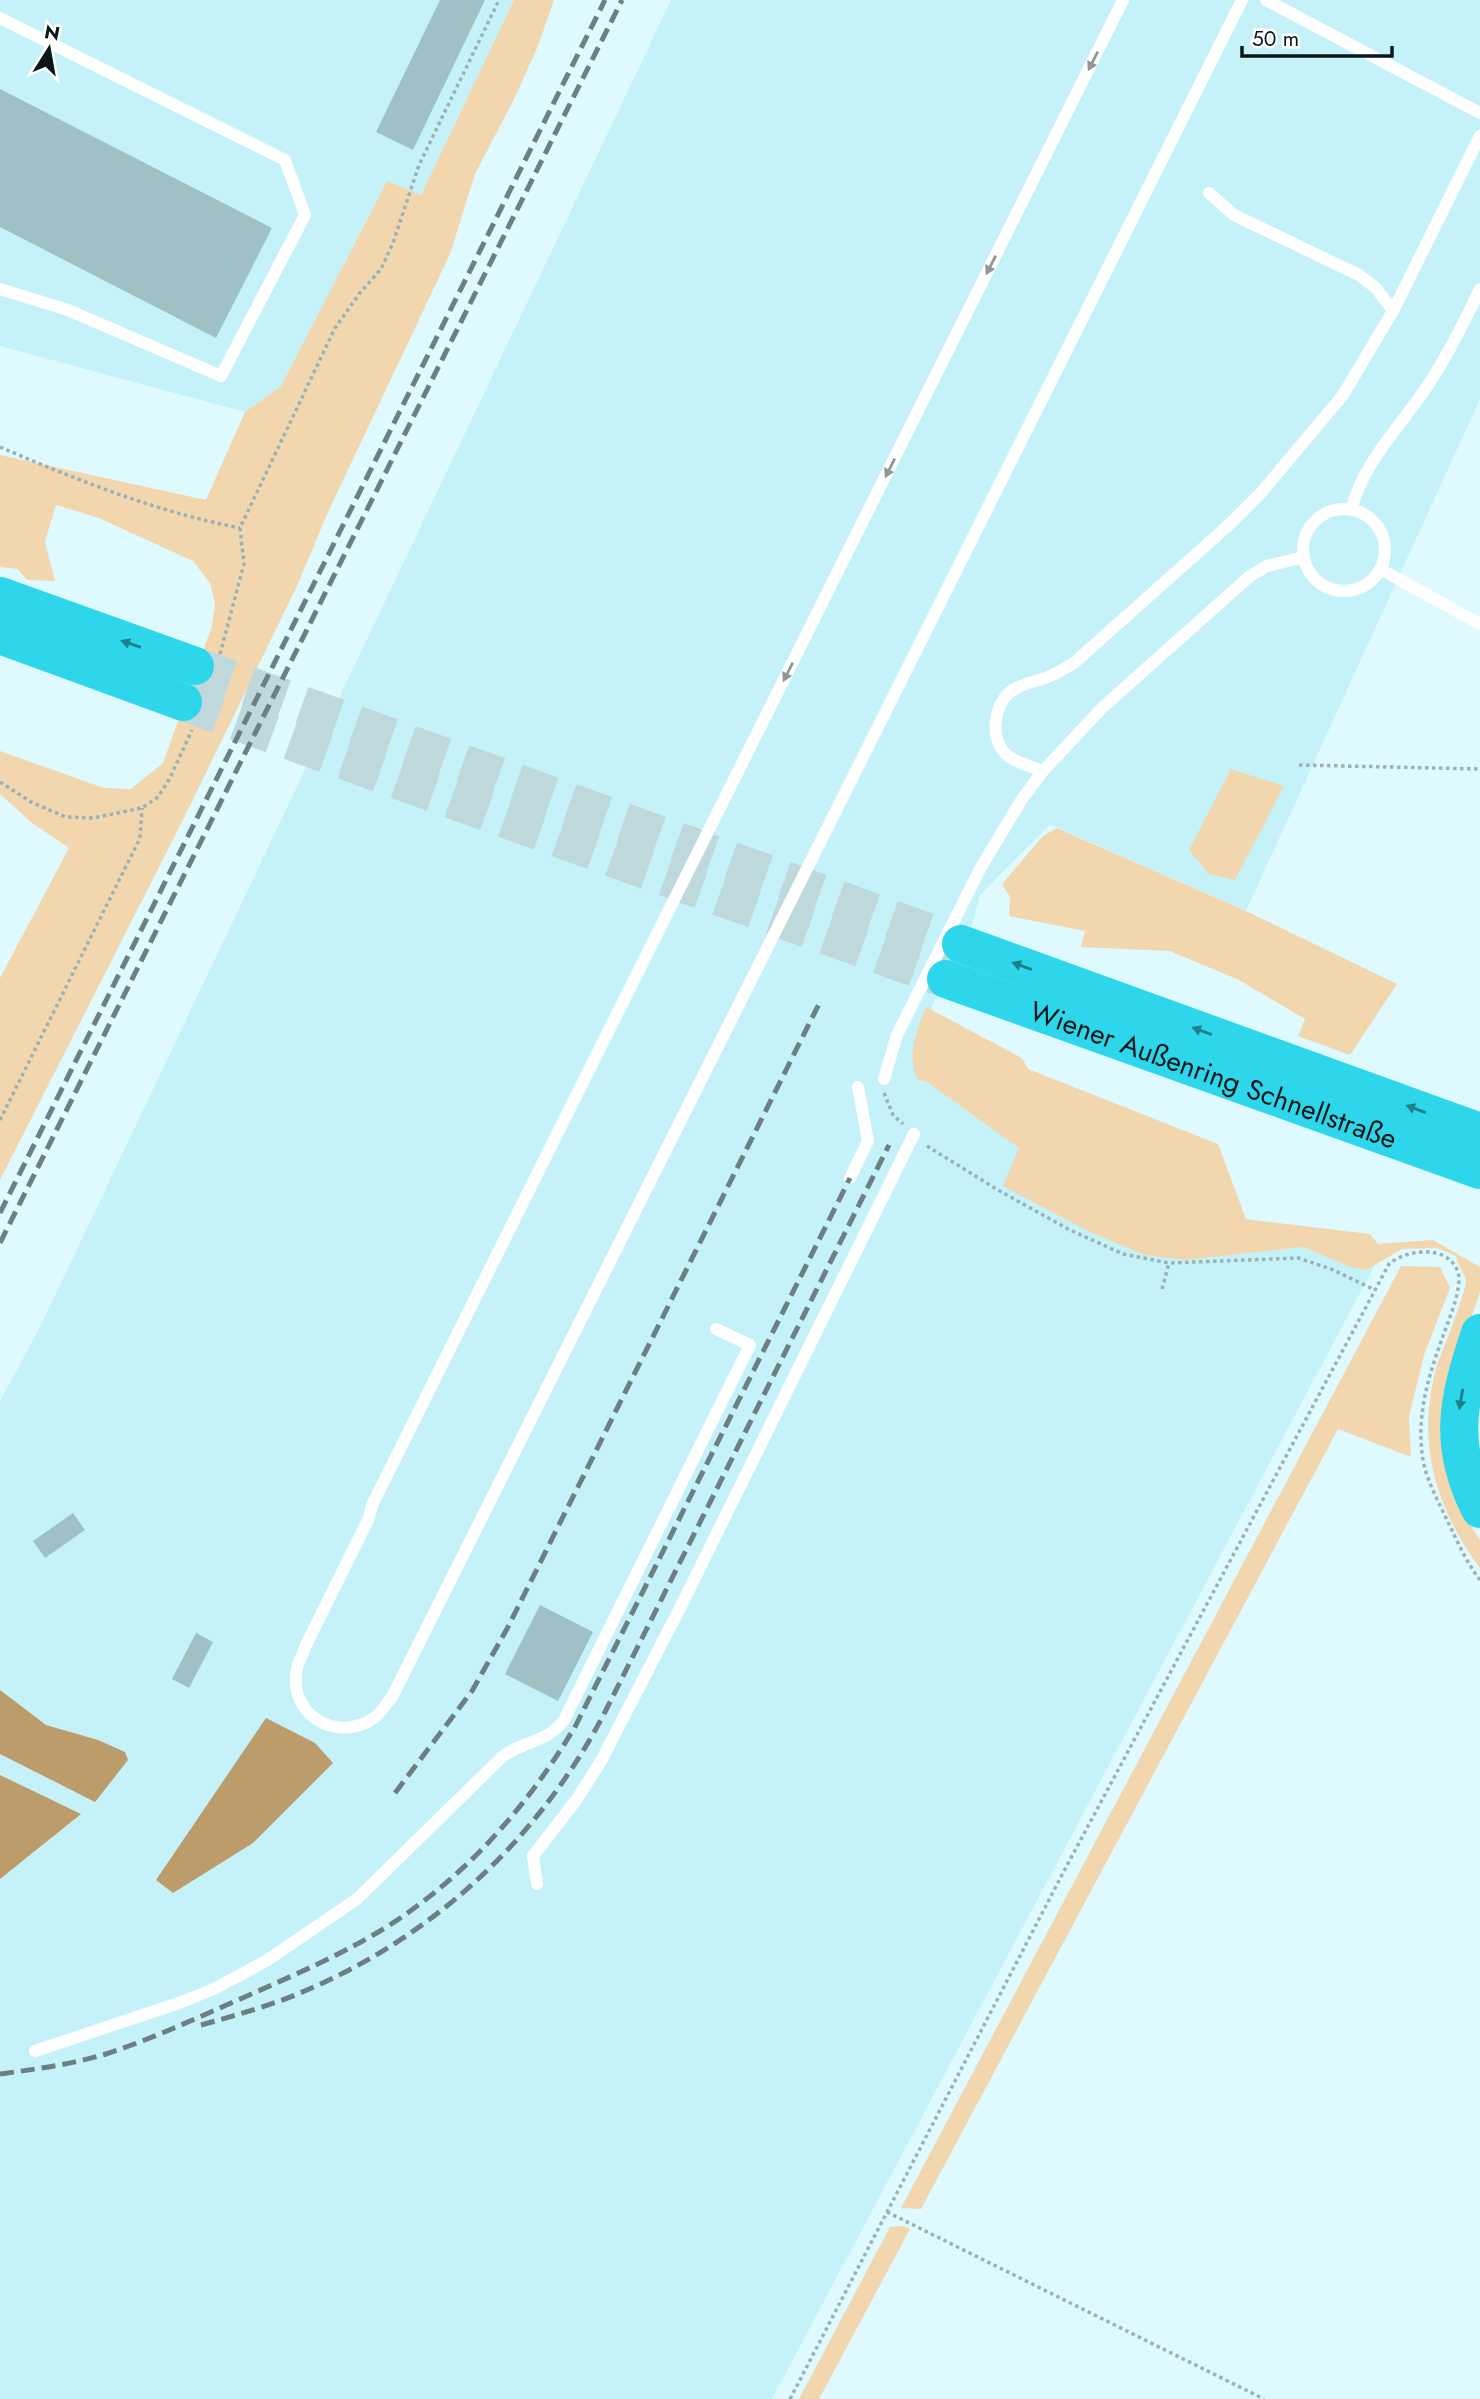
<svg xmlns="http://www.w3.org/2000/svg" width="1480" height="2399" font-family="Jost,sans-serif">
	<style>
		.built { fill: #c5f2f9 }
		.green { fill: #f2d6ae }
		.water { fill: #bd9c6c }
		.building { fill: #9fc1c6 }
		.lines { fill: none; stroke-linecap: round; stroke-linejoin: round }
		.motorway-tunnel { stroke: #bed8dc; stroke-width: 38; stroke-dasharray: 38 19; stroke-linecap: butt }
		.path { stroke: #9ab2b5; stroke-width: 3.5; stroke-dasharray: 3.5 3.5; stroke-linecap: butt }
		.service { stroke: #fff; stroke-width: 12 }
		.motorway { stroke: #2dd6ea; stroke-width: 38 }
		.rail { stroke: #6c8083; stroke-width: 5; stroke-dasharray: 14 7; stroke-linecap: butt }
		.oneway { fill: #919798 }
		.oneway2 { fill: #1d808c }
		.labels { text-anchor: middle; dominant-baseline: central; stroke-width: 5; stroke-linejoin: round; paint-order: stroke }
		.street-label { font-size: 28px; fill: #0a1719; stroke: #fff }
	</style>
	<rect width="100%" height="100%" fill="#defafe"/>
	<g class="built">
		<path d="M0,0h514l-93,196 -34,-15 -106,205 -36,26 -245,-66z"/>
		<path d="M671,0h809v399l-234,512 -196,-87 -70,71 -8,30 -41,83 171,142 -5,70 190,10 90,31 -605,1138h-772v-998l39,-72z"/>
	</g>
	<g class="green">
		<path d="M514,0h40l-16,46 -23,51 -40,77 -25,80 -122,258 -31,74 -115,236 -182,358v-202l69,-130 -37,-25 -32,-29v-43l104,37 27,1 32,-26 49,-137 3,-22 -5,-21 -17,-22 -94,-43 -43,-13 -11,36 10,40 -28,-1 -9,-11 -18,-2v-112l206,45 39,-88 36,-26 106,-205 34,14z"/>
		<path d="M1231,769l53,17 -49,94 -26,-6 -20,-24z"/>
		<path d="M1057,828l189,83 151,73 -47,71 -52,-19 7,-17 -66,-39 -69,-29 -89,-4 4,-16 -76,-15 1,-19 -8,-13 41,-48z"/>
		<path d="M926,1007l96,51 6,11 190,75 28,75 124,15 8,10 55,-4 47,27v25l-30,88 10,129 20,31v28c-38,-51 -60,-110 -49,-175 2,-10 3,-21 7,-31 5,-12 28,-70 28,-81 -1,-8 -9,-16 -10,-25l-19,-8 -35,1 -36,21 -13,-2 -50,-21 -116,13 -42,-5 -57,-24 -85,-45 16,-38 -92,-66 -10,-3c-10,-26 -1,-46 9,-72z"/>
		<path d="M1401,1266l39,1 10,21 -26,67 -15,62 2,40 -73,-28 -417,780 -20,-1z"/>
		<path d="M903,2226l7,3 -91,170h-20l91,-172z"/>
	</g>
	<g class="water">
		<path d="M0,1690l46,35 52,15 27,12 3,8 -33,42 -95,-48z"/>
		<path d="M266,1718l49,25 18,20 -80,80 -80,50 -17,-13z"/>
		<path d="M0,1775l81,39 -81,65z"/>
	</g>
	<g class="building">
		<path d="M440,0h45l-72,150 -37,-18z"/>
		<path d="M0,89l272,139 -56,110 -216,-111z"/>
		<path d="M73,1513l12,17 -40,28 -12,-17z"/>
		<path d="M540,1605l53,27 -35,69 -53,-27z"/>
		<path d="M196,1633l17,9 -24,46 -17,-9z"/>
	</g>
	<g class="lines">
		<g class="motorway-tunnel">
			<path d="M195,666l766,278"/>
			<path d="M183,702l763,277"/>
		</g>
		<g class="path">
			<path d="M0,447c77,33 157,65 240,81"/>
			<path d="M220,654l24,-90 -4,-36 95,-200 24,-34 22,-25 12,-26 26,-78 80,-165"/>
			<path d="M1299,765l181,4"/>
			<path d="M0,782l31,20 35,15 27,1 49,-10 16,-11 12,-19 22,-48"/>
			<path d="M884,1093l9,22 10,9"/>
			<path d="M0,1120l140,-282 2,-30"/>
			<path d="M927,1146l71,44 70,39 55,25 46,9 129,-5 33,11 44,21"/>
			<path d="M1162,1289l7,-26"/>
			<path d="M887,2212l377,187"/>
			<path d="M790,2399l274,-528 325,-607c18,-15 59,-20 69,8 5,17 -11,51 -16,67 -15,41 -27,82 -18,126 5,20 16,40 25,59 9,19 18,39 31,56"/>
		</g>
		<g class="service">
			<path d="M1123,0l-751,1505 -3,13 -64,129c-2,7 -6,14 -8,21 -10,46 39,76 77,50 7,-5 12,-14 18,-21l850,-1697"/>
			<path d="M1266,0l214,113"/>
			<path d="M0,18l285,142 20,55 -84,161 -153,-66 -68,-21"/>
			<path d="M1209,193l25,22 125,60 17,13 17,23"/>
			<circle cx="1344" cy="550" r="41"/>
			<path d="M1351,510c12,-47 48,-82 75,-122 21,-31 38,-65 54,-99"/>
			<path d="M1380,569l100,55"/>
			<path d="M1043,771c-12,-4 -25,-8 -35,-15 -19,-15 -15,-49 2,-64 10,-8 23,-10 35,-14 10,-3 20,-10 29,-15l157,-140 29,-29 83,-99 50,-84 87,-175"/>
			<path d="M884,1079l13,-44 83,-166 42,-70 21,-28 60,-64 147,-131 17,-10 37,-9"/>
			<path d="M850,1178l18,-37 -10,-54"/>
			<path d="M537,1884l-4,-28 44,-57 24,-38 79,-153 234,-474"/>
			<path d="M35,2051l144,-48 35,-14 52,-28 91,-62 145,-142c22,-17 45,-14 62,-37l186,-375 -34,-16"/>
		</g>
		<g class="motorway">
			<path d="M0,596l195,70"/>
			<path d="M0,635l183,67"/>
			<path d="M961,944l519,188"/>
			<path id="s1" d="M946,979l534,191"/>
			<path d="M1480,1333c-22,66 -33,111 0,176"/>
		</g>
		<g class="rail">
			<path d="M0,1213l605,-1213"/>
			<path d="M0,1243l622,-1243"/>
			<path d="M395,1793l77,-102 36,-64 311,-623"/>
			<path d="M201,2025c36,-10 72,-20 106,-35 130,-56 233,-153 298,-278l284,-567"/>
			<path d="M0,2074c37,-5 74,-10 109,-21 48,-16 92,-37 138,-57 47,-21 94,-41 138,-68 81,-51 143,-122 191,-203l274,-547"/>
		</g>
	</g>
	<defs><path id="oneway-solid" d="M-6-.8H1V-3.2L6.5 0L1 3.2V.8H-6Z" transform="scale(1.75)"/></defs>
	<g class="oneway">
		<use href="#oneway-solid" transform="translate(1093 61) rotate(117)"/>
		<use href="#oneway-solid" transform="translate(991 265) rotate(117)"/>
		<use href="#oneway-solid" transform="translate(890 468) rotate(117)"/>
		<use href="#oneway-solid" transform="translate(788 672) rotate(117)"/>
	</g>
	<g class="oneway2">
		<use href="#oneway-solid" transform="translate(131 644) rotate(-161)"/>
		<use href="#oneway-solid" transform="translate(1022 966) rotate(-160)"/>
		<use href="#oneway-solid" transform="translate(1202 1031) rotate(-160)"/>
		<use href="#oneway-solid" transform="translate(1416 1109) rotate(-160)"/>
		<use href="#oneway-solid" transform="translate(1461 1399) rotate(100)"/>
	</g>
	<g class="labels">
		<g class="street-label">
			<text stroke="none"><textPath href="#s1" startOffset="284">Wiener Außenring Schnellstraße</textPath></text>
		</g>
	</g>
	<g transform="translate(49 49) rotate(11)" stroke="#ffffff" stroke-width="5" paint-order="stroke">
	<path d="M0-5L12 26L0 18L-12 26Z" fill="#0a1719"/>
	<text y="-10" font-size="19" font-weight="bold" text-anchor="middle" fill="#0a1719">N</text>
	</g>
	<path d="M1242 46v10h150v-10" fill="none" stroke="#0a1719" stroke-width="3.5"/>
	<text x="1252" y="46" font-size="21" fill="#0a1719" stroke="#ffffff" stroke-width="5" paint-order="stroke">50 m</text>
</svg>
